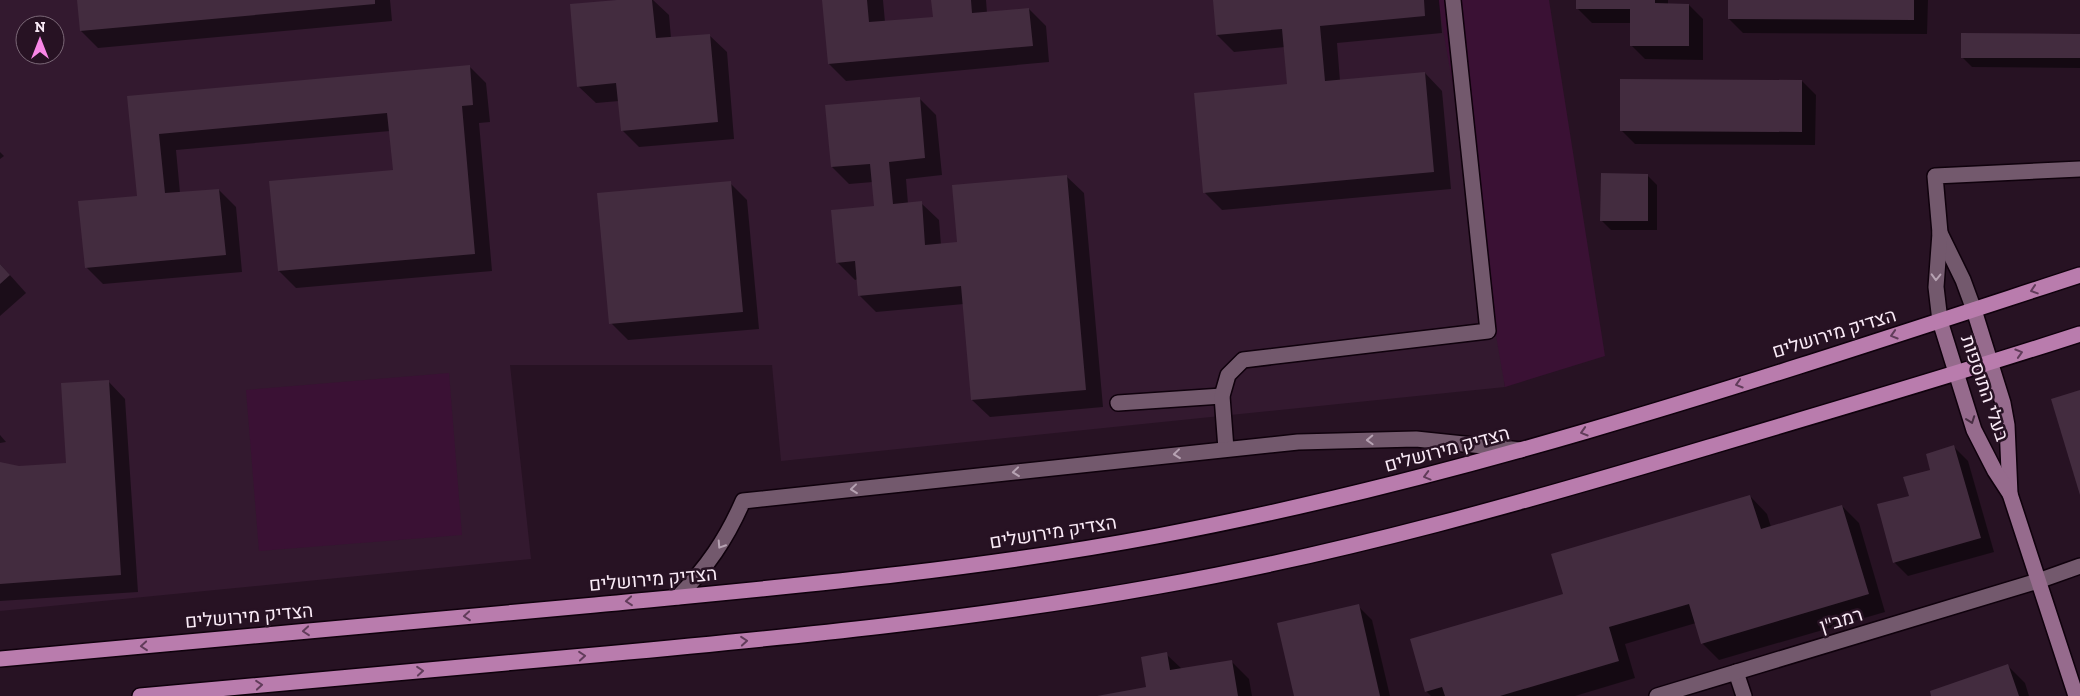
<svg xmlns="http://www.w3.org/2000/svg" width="2080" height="696" font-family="'Zilla Slab',Heebo,serif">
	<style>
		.built { fill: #33192f; fill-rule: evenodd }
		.green { fill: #3a1134 }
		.shadow { fill: #0007 }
		.building { fill: #432c3f }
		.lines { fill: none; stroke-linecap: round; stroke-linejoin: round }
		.lane-casing { stroke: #0f010c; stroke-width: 18 }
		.street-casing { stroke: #0f010c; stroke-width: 18 }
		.secondary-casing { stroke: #0f010c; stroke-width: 18 }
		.primary-casing { stroke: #0f010c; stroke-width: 18 }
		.lane { stroke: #73596d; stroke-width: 15 }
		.street { stroke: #73596d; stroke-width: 15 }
		.secondary { stroke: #966b8d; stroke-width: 15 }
		.primary { stroke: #b97cad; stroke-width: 15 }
		.oneway { stroke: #b6a2b2 }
		.oneway2 { stroke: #613c5a }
		.oneway3 { stroke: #482d43 }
		.labels { text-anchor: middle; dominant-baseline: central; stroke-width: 5; stroke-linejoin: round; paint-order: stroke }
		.street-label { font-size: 19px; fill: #f9eaf6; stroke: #271223 }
	</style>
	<rect width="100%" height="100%" fill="#271223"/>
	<path class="built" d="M0,0h1463l42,387 -724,74 -9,-96h-262l21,194 -531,52zM25,25h30v30h-30z"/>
	<g class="green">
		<path d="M1438,0h111l56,356 -100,31z"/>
		<path d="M449,373l13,162 -203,16 -13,-161z"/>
	</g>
	<g class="shadow">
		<path d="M78,0h312l2,21 -294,27 -17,-17z"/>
		<path d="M632,0h21l16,15 2,23 38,-3 18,17 7,87 -95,8 -17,-17 -3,-29 -23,2 -18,-17z"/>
		<path d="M823,0h60l2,22 49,-4 -2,-18h54l1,13 42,-4 17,17 3,36 -203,19 -17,-17z"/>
		<path d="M1222,0h217l3,33 -105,10 3,38 85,-8 17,18 9,98 -229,21 -17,-17 83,-107 -3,-39 -51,5 -17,-17z"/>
		<path d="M1578,0h90v5h21l14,14v41l-58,-1 -14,-14v-22h-39l-14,-14z"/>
		<path d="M1729,0h199l-1,34 -184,-1 -14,-14z"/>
		<path d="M2080,35v33l-108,-1 -10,-10z"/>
		<path d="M469,66l17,17 4,39 -11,1 13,148 -196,17 -17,-17 115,-100 -4,-40 -214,19 4,43 39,-3 17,17 6,65 -139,12 -17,-17 52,-70 -9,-100z"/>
		<path d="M1802,81l14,14 -1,50 -180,-1 -14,-14z"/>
		<path d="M919,98l17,17 6,60 -36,4 2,25 13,-1 18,17 2,25 17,-2 108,-67 18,17 19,214 -113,10 -18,-17 -8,-96 -88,8 -17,-17 -1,-16 -3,1 -18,-18 38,-55 -2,-25 -24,2 -17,-17z"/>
		<path d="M0,152l4,4 -4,3z"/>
		<path d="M1647,175l10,10v45h-46l-10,-10z"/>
		<path d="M730,183l17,17 12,129 -131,11 -17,-17z"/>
		<path d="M0,264l26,29 -26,23z"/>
		<path d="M108,381l17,18 13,193 -138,9v-137l19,3 48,-3z"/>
		<path d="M0,435l6,7 -6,1z"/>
		<path d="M1954,447l14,14 26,91 -86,24 -14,-14 38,-92z"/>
		<path d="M1750,496l17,18 4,13 71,-21 17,17 26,89 -166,48 -17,-17 -6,-20 -71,21 10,34 -60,18h-144l-5,-5 139,-96z"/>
		<path d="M1358,606l14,14 18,76h-94z"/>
		<path d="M1166,654l16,15 50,-7 17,17 3,17h-153l48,-8z"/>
		<path d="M2008,666l17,17 4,13h-96z"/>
	</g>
	<g class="building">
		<path d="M77,0h298v4l-295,27z"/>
		<path d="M617,0h35l4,38 54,-4 8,88 -97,9 -5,-48 -39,4 -7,-83z"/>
		<path d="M822,0h45l2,22 64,-5 -2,-17h40l1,13 57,-5 4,38 -205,18z"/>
		<path d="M1213,0h211l1,16 -105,10 5,55 100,-9 9,100 -231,21 -9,-100 93,-9 -5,-55 -66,6z"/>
		<path d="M1576,0h79v3l34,1v42h-59v-37h-54z"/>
		<path d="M1728,0h186v20l-186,-1z"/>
		<path d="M1961,33l119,1v24h-119z"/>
		<path d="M470,65l3,40 -11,1 13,148 -197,17 -9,-90 124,-11 -6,-57 -228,21 6,59 54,-4 7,66 -141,13 -7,-67 59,-5 -10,-100z"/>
		<path d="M1620,79l182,1v52l-182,-1z"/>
		<path d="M920,97l5,61 -36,4 4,42 29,-3 3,44 32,-3 -5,-57 115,-10 19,215 -115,10 -10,-114 -103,10 -3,-35 -19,2 -5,-53 43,-4 -4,-42 -39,3 -6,-62z"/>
		<path d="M1601,173l47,1v47h-48z"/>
		<path d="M731,181l12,131 -134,12 -12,-131z"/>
		<path d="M0,264l10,11 -10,9z"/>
		<path d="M109,380l12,195 -121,9v-122l19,4 47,-3 -5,-80z"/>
		<path d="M2080,390v105l-29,-96z"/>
		<path d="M1954,445l27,93 -88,25 -16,-59 32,-8 -6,-19 27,-7 -4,-16z"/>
		<path d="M1750,495l11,34 81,-24 27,89 -168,50 -12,-40 -80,23 10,34 -119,35h-55l-3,-9 -17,5 -15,-53 153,-45 -12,-40z"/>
		<path d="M1359,604l21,92h-86l-17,-73z"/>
		<path d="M1167,652l3,18 62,-10 6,36h-141l49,-9 -5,-30z"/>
		<path d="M2008,664l11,32h-88l-1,-5z"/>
	</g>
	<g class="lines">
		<g class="lane-casing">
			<g id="lane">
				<path d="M1940,233l23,47 11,30"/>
				<path d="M1940,321l-4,-34 4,-54 -5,-57 145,-7"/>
				<path d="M1118,403l104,-7"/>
				<path d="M1226,449l-4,-53 6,-21 15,-15 245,-29 -35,-331"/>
				<path d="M2038,581l42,-15"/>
				<path d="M678,597c29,-30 48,-57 65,-96l555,-59 118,-3 105,11"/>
			</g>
		</g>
		<g class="street-casing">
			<g id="street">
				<path d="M1736,672l8,24"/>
				<path d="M1657,696l381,-115"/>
			</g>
		</g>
		<g class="secondary-casing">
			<g id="secondary">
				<path d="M1974,310l29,93 4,22 3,69"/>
				<path d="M1940,321l34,109 21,41 15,23 66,202"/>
			</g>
		</g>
		<g class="primary-casing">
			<g id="primary">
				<path d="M0,659c198,-18 397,-36 595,-54 188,-18 376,-34 562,-69 315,-59 619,-162 923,-261"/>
				<path d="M140,696c156,-14 311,-28 466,-42 185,-17 370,-35 553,-68 187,-33 369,-85 550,-139 124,-37 248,-73 371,-113"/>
			</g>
		</g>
		<use href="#lane" class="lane"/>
		<use href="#street" class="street"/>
		<use href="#secondary" class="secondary"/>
		<use href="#primary" class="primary"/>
	</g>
	<defs><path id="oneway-chevron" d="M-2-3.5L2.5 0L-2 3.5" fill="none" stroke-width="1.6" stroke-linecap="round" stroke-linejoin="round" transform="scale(1.25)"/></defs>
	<g class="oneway">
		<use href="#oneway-chevron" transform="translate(1936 277) rotate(91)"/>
		<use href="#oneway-chevron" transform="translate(1370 440) rotate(178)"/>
		<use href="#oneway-chevron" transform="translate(1177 454) rotate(174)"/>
		<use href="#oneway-chevron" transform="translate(1016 472) rotate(174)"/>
		<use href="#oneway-chevron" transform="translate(854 489) rotate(174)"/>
		<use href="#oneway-chevron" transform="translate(721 545) rotate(123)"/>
	</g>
	<g class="oneway2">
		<use href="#oneway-chevron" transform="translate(2034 290) rotate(162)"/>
		<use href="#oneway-chevron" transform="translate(1894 335) rotate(163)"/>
		<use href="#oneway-chevron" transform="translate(2019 353) rotate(-17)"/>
		<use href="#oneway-chevron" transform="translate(1739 384) rotate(163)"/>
		<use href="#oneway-chevron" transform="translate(1584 432) rotate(163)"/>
		<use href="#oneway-chevron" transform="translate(1427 476) rotate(165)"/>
		<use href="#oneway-chevron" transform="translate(629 601) rotate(175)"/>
		<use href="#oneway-chevron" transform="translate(467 616) rotate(175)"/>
		<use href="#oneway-chevron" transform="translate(306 631) rotate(175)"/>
		<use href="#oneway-chevron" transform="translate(744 641) rotate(-5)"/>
		<use href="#oneway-chevron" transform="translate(144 646) rotate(175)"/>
		<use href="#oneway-chevron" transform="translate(582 656) rotate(-5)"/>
		<use href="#oneway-chevron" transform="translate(420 671) rotate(-5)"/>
		<use href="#oneway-chevron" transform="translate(259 685) rotate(-5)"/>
	</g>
	<use class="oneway3" href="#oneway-chevron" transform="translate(1971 420) rotate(70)"/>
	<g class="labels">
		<g class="street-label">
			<text transform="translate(1834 333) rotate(-17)">הצדיק מירושלים</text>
			<text transform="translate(1985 388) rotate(71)">בעלי התוספות</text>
			<text transform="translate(1447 449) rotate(-15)">הצדיק מירושלים</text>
			<text transform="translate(1053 532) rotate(-9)">הצדיק מירושלים</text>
			<text transform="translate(653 579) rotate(-5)">הצדיק מירושלים</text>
			<text transform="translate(249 616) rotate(-5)">הצדיק מירושלים</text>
			<text transform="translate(1841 620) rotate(-17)">רמב"ן</text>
		</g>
	</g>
	<g transform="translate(40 40)"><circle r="24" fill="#271223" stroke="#7b6877"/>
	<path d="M0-4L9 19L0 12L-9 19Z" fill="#fa87e7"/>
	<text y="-8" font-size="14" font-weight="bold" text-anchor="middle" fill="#f9eaf6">N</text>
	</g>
</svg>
